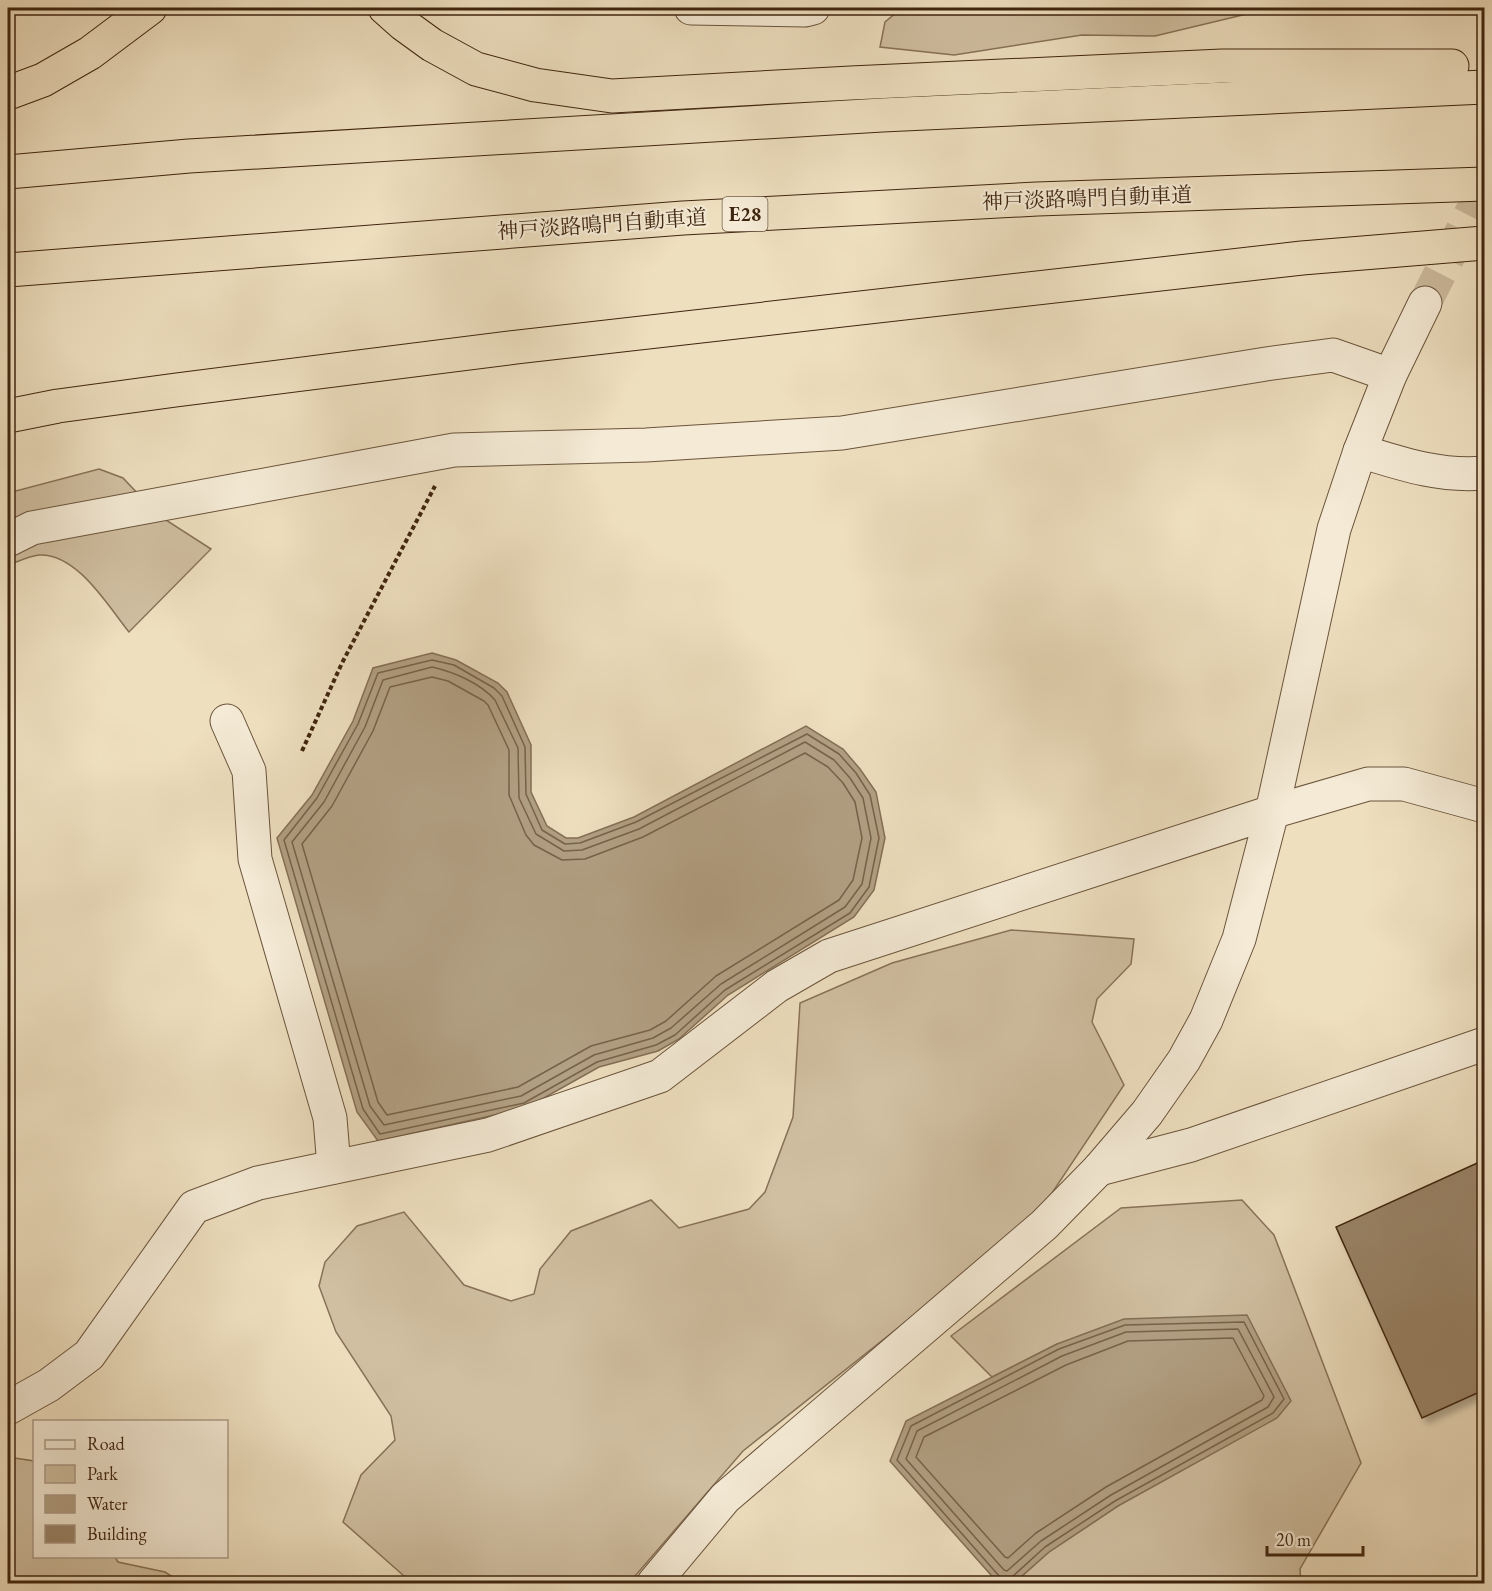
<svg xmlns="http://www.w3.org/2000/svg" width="1492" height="1591" font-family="'EB Garamond','Noto Serif JP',serif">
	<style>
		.green { fill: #d0bfa1; stroke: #887258; stroke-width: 1.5 }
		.water { fill: #b2a083; stroke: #846f55; stroke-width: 1.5 }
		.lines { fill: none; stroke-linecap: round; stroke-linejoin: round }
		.shore { stroke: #786249; stroke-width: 1.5 }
		.building { fill: #9a866b; stroke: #3f250f; stroke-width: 1.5; filter: url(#shadow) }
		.minor-tunnel { stroke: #cbba9c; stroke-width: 33; stroke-dasharray: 33 16; stroke-linecap: butt }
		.minor-casing { stroke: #6b543b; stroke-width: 35 }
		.highway-casing { stroke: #3f250f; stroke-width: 35 }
		.path { stroke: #3f250f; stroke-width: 4; stroke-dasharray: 4.5 3; stroke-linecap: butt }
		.minor { stroke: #f4ead5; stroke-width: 33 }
		.highway { stroke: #eedfbf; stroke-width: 33 }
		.labels { text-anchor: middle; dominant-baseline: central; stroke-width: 4.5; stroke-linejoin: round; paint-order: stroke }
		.shield { fill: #f4ead5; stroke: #75604a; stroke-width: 1.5 }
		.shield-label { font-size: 20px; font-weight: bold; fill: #3f250f }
		.street-label { font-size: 21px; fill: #3f250f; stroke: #f4ead5 }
	</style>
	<defs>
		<filter id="shadow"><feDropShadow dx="5.5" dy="5.5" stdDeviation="3" flood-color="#0004"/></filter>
	</defs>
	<rect width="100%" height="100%" fill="#eedfbf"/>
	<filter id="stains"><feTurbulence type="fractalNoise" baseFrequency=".00333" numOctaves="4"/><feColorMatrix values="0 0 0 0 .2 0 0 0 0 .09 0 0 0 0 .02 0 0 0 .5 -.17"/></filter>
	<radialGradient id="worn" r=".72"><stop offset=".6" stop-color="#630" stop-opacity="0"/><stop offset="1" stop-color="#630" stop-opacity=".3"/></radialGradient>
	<g class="green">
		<path d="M902,8h370l-117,28 -73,-1 -128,20 -74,-8 5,-25z"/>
		<path d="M99,469l24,9 35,37 53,34 -82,83c-21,-26 -52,-79 -90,-77 -10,1 -22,7 -31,10v-72z"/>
		<path d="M1011,930l123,9 -3,25 -34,35 -5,23 32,63 -90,135 -291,231 -114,132h-217l-69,-61 18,-47 34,-35 -4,-24 -55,-84 -17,-46 6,-24 32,-36 47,-14 60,73 47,16 23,-7 6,-25 31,-38 80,-31 28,28 70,-19 16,-17 28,-75 7,-114 92,-40z"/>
		<path d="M1242,1200l32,35 87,228 -61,106 1,14h-287l35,-31 69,-46 -61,-162 -65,33 -41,-41 170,-128z"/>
		<path d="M8,1457l26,4v95l81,1 3,5 47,10 17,11h-174z"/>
	</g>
	<g class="water">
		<path d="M432,653l24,7 42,23 9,9 24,53v47l16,34 19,12h12l56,-21 172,-91 37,23 17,20 16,23 9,46 -11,52 -20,27 -126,78 -49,44 -21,12 -59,16 -73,41 -148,33 -21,-29 -80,-274 35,-43 41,-74 20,-53z"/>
		<path d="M1247,1315l44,86 -14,17 -159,88 -69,46 -35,31h-16l-108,-122 16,-40 151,-77 67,-25z"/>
	</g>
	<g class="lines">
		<g class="shore">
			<path d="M432,660l22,5 40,23 8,8 23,51 1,47 16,36 23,14 15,-1 56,-21 171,-88 32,20 17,19 14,22 9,43 -10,49 -19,26 -125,77 -50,45 -19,10 -59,17 -73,41 -144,31 -17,-25 -79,-269 33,-42 41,-74 20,-51z"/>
			<path d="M432,667c22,5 48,16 63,33l23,48 1,50 17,36 28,17 18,-1 57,-21 166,-87 29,18 16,18 13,20 8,40 -9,46 -17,23 -124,77 -50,44 -18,10 -59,17 -73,41 -137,29 -14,-19 -78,-264 32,-40 41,-75 18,-47z"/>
			<path d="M432,677l16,4 36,20 4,4 21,45v45l17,40 8,10 28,15 23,-1 58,-22 162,-84 23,14 15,16 12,19 7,36 -9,42 -14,20 -123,76 -50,45 -16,9 -59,16 -73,41 -131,28 -9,-13 -76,-258 30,-38 41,-75 17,-44z"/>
			<path d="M1238,1329l36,68 -6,10 -157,88 -70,46 -34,30 -3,-1 -98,-111 11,-28 145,-75 64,-24z"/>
			<path d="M1233,1338l31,58 -2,4 -156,87 -70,46 -28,25 -3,-1 -89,-100 8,-20 142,-72 62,-24z"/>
			<path d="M1002,1584l-2,-7 -103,-117 14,-34 148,-77 66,-24 119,-3 40,77 -11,14 -158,88 -70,46 -33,30 -2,7"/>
		</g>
	</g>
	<path class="building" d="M1484,1160v230l-62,28 -86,-191z"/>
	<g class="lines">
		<path class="minor-tunnel" d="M1425,303l59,-116"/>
		<g class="minor-casing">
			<g id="minor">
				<path d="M691,8l114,2 8,-2"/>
				<path d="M1360,451c42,13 80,26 124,22"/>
				<path d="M8,540l24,-12 422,-78 192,-5 196,-12 424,-69 67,-9 57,20"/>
				<path d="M227,721l22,50 6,88 75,259 4,49"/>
				<path d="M1099,1169l92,-24 293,-101"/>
				<path d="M8,1408l41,-23 40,-30 105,-148 64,-24 230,-48 172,-59 117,-90 52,-30 443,-144 96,-28h36l80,22"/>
				<path d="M653,1584l72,-86 319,-273 55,-56 48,-56 37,-53 22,-40 33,-81 33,-127 62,-283 26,-78 30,-76 35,-72"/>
			</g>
		</g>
		<g class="highway-casing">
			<g id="highway">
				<path d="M385,8l18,16 29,21 44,24 59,16 77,11 239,-13 371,-17h230"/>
				<path d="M8,93l35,-13 47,-27 60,-45"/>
				<path d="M8,172l181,-16 693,-41 602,-28"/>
				<path d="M8,270l675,-52 354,-19 447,-15"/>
				<path d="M8,416l50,-10 118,-16 341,-43 785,-89 182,-15"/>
			</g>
		</g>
		<path class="path" d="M302,751l40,-88 93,-177"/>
		<use href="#minor" class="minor"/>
		<use href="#highway" class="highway"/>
	</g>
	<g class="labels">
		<rect class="shield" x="722.5" y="197" width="45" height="34" rx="4.5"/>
		<g class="shield-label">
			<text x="745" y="214">E28</text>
		</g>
		<g class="street-label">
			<text transform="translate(1087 198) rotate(-2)">神戸淡路鳴門自動車道</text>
			<text transform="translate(602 224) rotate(-4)">神戸淡路鳴門自動車道</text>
		</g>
	</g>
	<rect width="1492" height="1591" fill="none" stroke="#eedfbf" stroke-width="30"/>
	<rect x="9" y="9" width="1474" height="1573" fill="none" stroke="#3f250f" stroke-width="3"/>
	<rect x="15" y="15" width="1462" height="1561" fill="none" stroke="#3f250f" stroke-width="1.5"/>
	<rect x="33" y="1420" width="195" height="138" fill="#f4ead5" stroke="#ac9b86" stroke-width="1.5"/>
	<rect x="45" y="1440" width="30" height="9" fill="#f4ead5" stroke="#ac9b86" stroke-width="1.5"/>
	<text x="87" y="1450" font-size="18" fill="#3f250f">Road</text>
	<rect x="45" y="1465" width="30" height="18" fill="#d0bfa1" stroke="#ac9b86" stroke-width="1.5"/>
	<text x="87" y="1480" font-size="18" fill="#3f250f">Park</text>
	<rect x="45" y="1495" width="30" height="18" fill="#b2a083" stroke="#ac9b86" stroke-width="1.5"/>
	<text x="87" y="1510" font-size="18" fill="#3f250f">Water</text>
	<rect x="45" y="1525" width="30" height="18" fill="#9a866b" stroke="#ac9b86" stroke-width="1.5"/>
	<text x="87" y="1540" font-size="18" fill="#3f250f">Building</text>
	<path d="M1267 1546v9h96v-9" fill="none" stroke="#3f250f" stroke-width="3"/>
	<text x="1276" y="1546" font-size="18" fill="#3f250f" stroke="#f4ead5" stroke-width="4.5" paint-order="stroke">20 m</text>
	<rect width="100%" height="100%" filter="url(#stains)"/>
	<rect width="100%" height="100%" fill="url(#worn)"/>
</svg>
